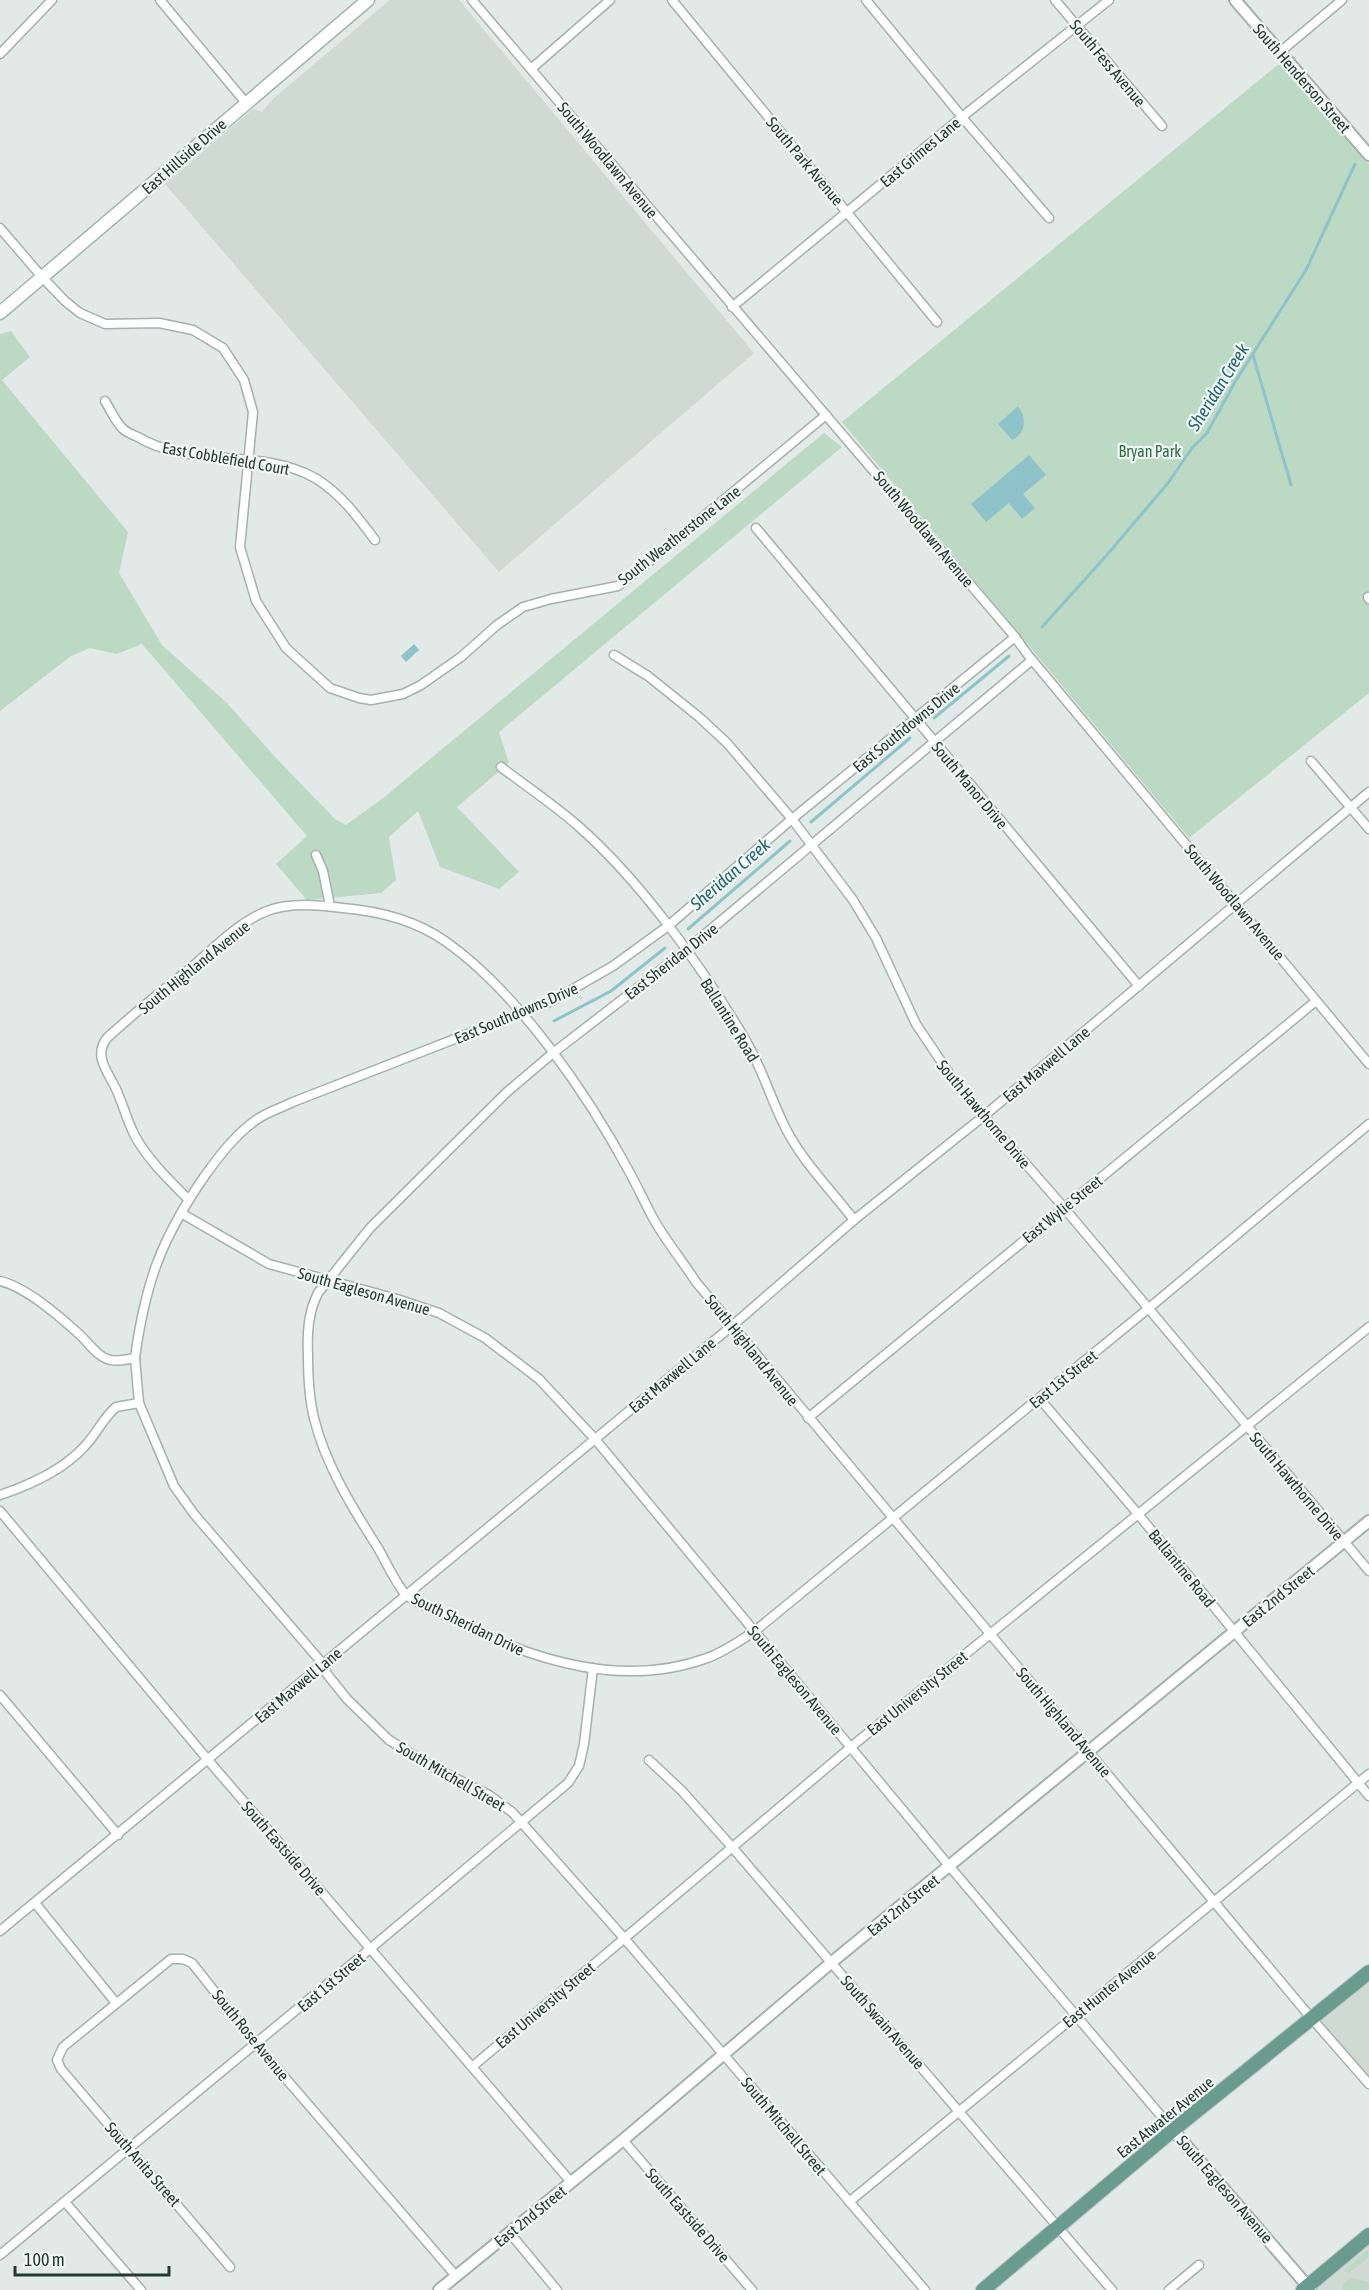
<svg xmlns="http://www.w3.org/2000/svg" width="1369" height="2290" font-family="'Asap Condensed',sans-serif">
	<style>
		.built { fill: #d0dad5 }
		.green { fill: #bcdac3 }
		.water { fill: #8ec3ca }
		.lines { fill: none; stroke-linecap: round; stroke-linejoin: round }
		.stream { stroke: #8ec3ca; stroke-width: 3 }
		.minor-casing { stroke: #a4b1ad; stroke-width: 11 }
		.tertiary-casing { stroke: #a4b1ad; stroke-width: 14 }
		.secondary-casing { stroke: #a1b5ad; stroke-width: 15 }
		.primary-casing { stroke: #bdc4c2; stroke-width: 16 }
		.minor { stroke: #fff; stroke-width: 8 }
		.tertiary { stroke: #fff; stroke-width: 10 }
		.secondary { stroke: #fff; stroke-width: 12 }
		.primary { stroke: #6a9c8d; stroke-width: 14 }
		.labels { text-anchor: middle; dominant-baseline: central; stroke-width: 4.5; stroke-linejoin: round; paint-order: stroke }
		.street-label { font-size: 16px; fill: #233933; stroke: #f1f7f4 }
		.park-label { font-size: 16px; fill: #316c46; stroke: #f1f7f4 }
		.water-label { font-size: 18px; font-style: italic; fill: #236570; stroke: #f1f7f4 }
	</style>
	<rect width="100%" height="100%" fill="#e1eae6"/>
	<g class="built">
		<path d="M390,0h69l295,353 -255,219 -334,-388 88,-75 9,3 12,-14z"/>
		<path d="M1369,1976v101l-52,-59z"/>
		<path d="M1369,2238v52h-65z"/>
	</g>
	<g class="green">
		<path d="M1280,63l89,101v529l-180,145 -347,-416z"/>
		<path d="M11,331l19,26 -28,23 126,152 -9,41 43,72 64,57 50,56 59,61 11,6 37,-27 441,-365 18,14 -343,285 10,31 -52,44 62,65 -20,17 -59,-22 -22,-56 -29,26 7,43 -15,13 -74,7 -31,-36 31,-28 -165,-192 -25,10 -27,-6 -19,8 -71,55v-377z"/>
		<path d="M1369,2249l-1,9 -19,15 -6,-2z"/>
		<path d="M1350,2278l19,4v8h-27l1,-5z"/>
	</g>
	<g class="water">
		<path d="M1018,406c9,11 8,28 -6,34l-14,-16z"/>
		<path d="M1029,455l17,20 -23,19 12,14 -13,11 -13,-16 -23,19 -15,-18z"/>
		<path d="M414,644l5,6 -13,12 -5,-6z"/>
	</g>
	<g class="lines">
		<g class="stream">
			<path d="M1253,355l38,130"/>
			<path d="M1042,627l64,-71 62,-73 24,-35 15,-15 28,-51 71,-112 49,-106"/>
			<path d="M934,718l75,-62"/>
			<path d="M811,822l99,-84"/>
			<path d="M688,929l102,-88"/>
			<path d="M554,1021l57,-30 54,-43"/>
		</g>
		<g class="minor-casing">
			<g id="minor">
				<path d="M160,0l86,103"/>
				<path d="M472,0l543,637 13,18 341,409"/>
				<path d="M672,0l265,322"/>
				<path d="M866,0l101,123 82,95"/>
				<path d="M1055,0l107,126"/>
				<path d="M1280,52l62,-52"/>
				<path d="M0,54l52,-54"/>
				<path d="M531,69l79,-69"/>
				<path d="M0,228l42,49 23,24 15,12 25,11 54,-1 34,7 30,18 21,32 9,32 -13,135 16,54 30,47 44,40 29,10 12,2 32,-6 18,-9 40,-28 36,-32 26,-18 28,-8 67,-13 27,-21 181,-150"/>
				<path d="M732,307l230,-190 147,-117"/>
				<path d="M105,401c5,8 10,20 17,27 4,4 11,7 16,9 53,32 122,10 177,41 25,15 43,39 60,62"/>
				<path d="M756,528l383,458"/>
				<path d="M1368,597l1,2"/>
				<path d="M614,655l34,21 51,41 28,26 65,76 61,81 23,38 40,86 41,61 103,118 309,368"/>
				<path d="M1032,660l-347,291 -132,102 -46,39 -137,136 -52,65c-10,20 -11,40 -10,62 0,21 1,43 6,63 11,46 39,91 64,130 8,14 18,36 28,47 8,7 45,23 57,29 73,38 163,64 244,34 17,-6 32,-17 48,-27l400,-328 214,-179"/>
				<path d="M1311,761l58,68"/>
				<path d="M501,767c25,19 52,37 76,58 63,55 122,138 165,209 19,30 28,64 44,95 17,33 45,61 68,91"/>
				<path d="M316,855l7,16 7,35"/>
				<path d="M189,1200c-19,-19 -41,-40 -54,-64 -8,-15 -12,-32 -19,-47 -8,-17 -23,-33 -9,-51 28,-26 58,-49 87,-73 22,-19 45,-43 73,-54 23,-9 52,-6 76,-3 35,3 72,12 102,33 73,51 143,154 185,232 8,15 15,30 23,45 12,22 29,42 43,64l611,731 62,71"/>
				<path d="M181,1213l88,51 128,35 42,14 46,25 54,41 56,60 350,422 228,269"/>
				<path d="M0,1281c26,6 59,35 79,53 9,8 19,24 32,26 8,2 17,-1 24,-2l4,45 35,83 20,28 129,150 4,10 20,25 42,41 44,27 56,28 23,17 10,11 102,115 301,352"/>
				<path d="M135,1358c10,-74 26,-119 69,-181 15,-21 31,-42 52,-57 11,-8 25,-12 37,-18l259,-101 61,-35 55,-40 124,-107 223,-182"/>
				<path d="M1039,1398l99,116 231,282"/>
				<path d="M808,1418l508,-417"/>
				<path d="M0,1495c30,-10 62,-24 84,-48 12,-12 19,-29 32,-40l23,-4"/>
				<path d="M0,1511l208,249 363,422"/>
				<path d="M0,1695l118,140"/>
				<path d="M649,1760l33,31 50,56 380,443"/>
				<path d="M35,1903l81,100"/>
				<path d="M0,1931l733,-606 121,-105 131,-105 384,-323"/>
				<path d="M472,2067l385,-325 512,-415"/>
				<path d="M623,2140l129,150"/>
				<path d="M65,2202l76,88"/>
				<path d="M849,2202l520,-428"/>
				<path d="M509,2232l48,58"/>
				<path d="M0,2255l371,-307 197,-165 11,-17 5,-22 9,-76"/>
				<path d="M230,2267l-169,-198 -4,-9 6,-13 108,-88h12l9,4 64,81 200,232"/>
				<path d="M1169,2290l30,-25"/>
			</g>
		</g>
		<g class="tertiary-casing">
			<g id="tertiary">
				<path d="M1235,0l134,155"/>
				<path d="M1173,2130l138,160"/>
				<path d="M439,2290l184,-150 209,-178 537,-441"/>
			</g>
		</g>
		<g class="secondary-casing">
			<path id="secondary" d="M0,313l368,-313"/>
		</g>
		<g class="primary-casing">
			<g id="primary">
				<path d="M983,2290l190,-160 196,-158"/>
				<path d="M1303,2290l66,-55"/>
			</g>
		</g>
		<use href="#minor" class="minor"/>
		<use href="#tertiary" class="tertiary"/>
		<use href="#secondary" class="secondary"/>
		<use href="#primary" class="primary"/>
	</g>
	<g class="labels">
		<g class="street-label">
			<text transform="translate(1108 63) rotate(50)">South Fess Avenue</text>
			<text transform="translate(1302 78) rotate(49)">South Henderson Street</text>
			<text transform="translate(920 152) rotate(-40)">East Grimes Lane</text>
			<text transform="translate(184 156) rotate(-41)">East Hillside Drive</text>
			<text transform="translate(608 160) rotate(50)">South Woodlawn Avenue</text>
			<text transform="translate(805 161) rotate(50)">South Park Avenue</text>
			<text transform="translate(226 458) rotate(10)">East Cobblefield Court</text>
			<text transform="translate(924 529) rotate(50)">South Woodlawn Avenue</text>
			<text transform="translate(679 535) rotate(-38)">South Weatherstone Lane</text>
			<text transform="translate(906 727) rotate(-39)">East Southdowns Drive</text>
			<text transform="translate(970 785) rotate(50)">South Manor Drive</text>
			<text transform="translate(1235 902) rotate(50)">South Woodlawn Avenue</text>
			<text transform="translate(671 961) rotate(-38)">East Sheridan Drive</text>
			<text transform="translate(194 967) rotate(-39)">South Highland Avenue</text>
			<text transform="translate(516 1013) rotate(-23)">East Southdowns Drive</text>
			<text transform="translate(730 1020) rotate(58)">Ballantine Road</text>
			<text transform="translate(1046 1064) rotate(-40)">East Maxwell Lane</text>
			<text transform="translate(984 1114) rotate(50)">South Hawthorne Drive</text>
			<text transform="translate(1062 1209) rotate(-39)">East Wylie Street</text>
			<text transform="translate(364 1291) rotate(16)">South Eagleson Avenue</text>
			<text transform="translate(752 1350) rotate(51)">South Highland Avenue</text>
			<text transform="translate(672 1375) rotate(-40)">East Maxwell Lane</text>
			<text transform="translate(1063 1379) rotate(-39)">East 1st Street</text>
			<text transform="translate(1297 1486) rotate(50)">South Hawthorne Drive</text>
			<text transform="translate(1182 1568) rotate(51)">Ballantine Road</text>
			<text transform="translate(1278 1596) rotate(-39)">East 2nd Street</text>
			<text transform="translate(468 1624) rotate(26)">South Sheridan Drive</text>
			<text transform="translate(795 1680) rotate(50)">South Eagleson Avenue</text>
			<text transform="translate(298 1685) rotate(-40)">East Maxwell Lane</text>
			<text transform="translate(917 1693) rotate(-39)">East University Street</text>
			<text transform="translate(1064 1722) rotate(50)">South Highland Avenue</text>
			<text transform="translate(451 1776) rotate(30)">South Mitchell Street</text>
			<text transform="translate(284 1848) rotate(49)">South Eastside Drive</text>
			<text transform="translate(903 1905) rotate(-39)">East 2nd Street</text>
			<text transform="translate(331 1982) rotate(-40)">East 1st Street</text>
			<text transform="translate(1109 1988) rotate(-39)">East Hunter Avenue</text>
			<text transform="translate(545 2005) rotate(-40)">East University Street</text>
			<text transform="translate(883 2022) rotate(49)">South Swain Avenue</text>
			<text transform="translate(251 2035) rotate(51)">South Rose Avenue</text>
			<text transform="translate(1165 2117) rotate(-39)">East Atwater Avenue</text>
			<text transform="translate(784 2126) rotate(50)">South Mitchell Street</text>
			<text transform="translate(143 2164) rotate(49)">South Anita Street</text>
			<text transform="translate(1225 2189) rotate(49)">South Eagleson Avenue</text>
			<text transform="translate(688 2215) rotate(49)">South Eastside Drive</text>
			<text transform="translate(530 2216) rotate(-39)">East 2nd Street</text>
		</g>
		<g class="park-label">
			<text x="1150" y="451">Bryan Park</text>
		</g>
		<g class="water-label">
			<text transform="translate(1218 387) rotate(-58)">Sheridan Creek</text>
			<text transform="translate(730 874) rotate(-41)">Sheridan Creek</text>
		</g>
	</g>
	<path d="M15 2266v9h154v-9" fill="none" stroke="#233933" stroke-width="3"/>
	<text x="24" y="2266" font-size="18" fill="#233933" stroke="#f1f7f4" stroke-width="4.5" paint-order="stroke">100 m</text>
</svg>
